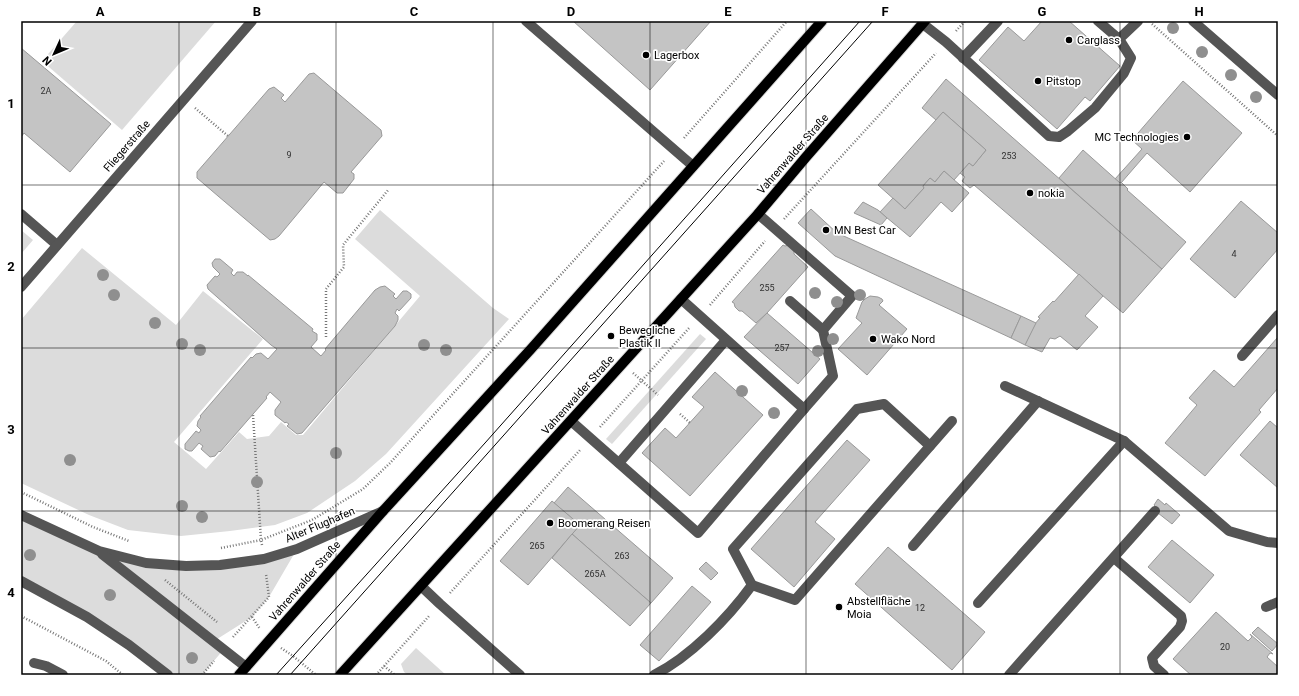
<svg xmlns="http://www.w3.org/2000/svg" width="1299" height="696" font-family="Roboto,sans-serif">
	<style>
		.green { fill: #dcdcdc }
		.building { fill: #c4c4c4; stroke: #999 }
		.lines { fill: none; stroke-linecap: round; stroke-linejoin: round }
		.major-casing { stroke: #dbdbdb; stroke-width: 12 }
		.path { stroke: #777; stroke-width: 2.5; stroke-dasharray: 1 2; stroke-linecap: butt }
		.minor { stroke: #555; stroke-width: 10 }
		.major { stroke: #000; stroke-width: 10 }
		.tram { stroke: #000; stroke-width: 1 }
		.tree { fill: #8f8f8f }
		.grid { fill: none; stroke: #000; stroke-width: 1; stroke-opacity: 0.55 }
		.poi-dot { fill: #000; stroke: #fff; stroke-width: 1.5 }
		.labels { text-anchor: middle; dominant-baseline: central; stroke-width: 3.5; stroke-linejoin: round; paint-order: stroke }
		.number-label { font-size: 9px; fill: #313131 }
		.poi-label { font-size: 11px; fill: #000; stroke: #fff; text-anchor: start }
		.street-label { font-size: 11px; fill: #000; stroke: #fff }
		.neatline { fill: none; stroke: #000; stroke-width: 1.5 }
		.grid-label { font-size: 13px; text-anchor: middle; font-weight: bold; fill: #000 }
	</style>
	<rect width="100%" height="100%" fill="#fff"/>
	<g class="green">
		<path d="M77,21h139l-94,109 -80,-69z"/>
		<path d="M380,210l113,98 16,11 -123,135 -31,27 -48,32 -32,12 -45,6 -49,5 -53,-6 -39,-15 -68,-32v-163l61,-72 94,77 27,-34 60,48 -89,103 32,27 33,-37 8,7 22,-3 12,-14 15,13h7l117,-139 -65,-57z"/>
		<path d="M21,230l12,10 -12,14z"/>
		<path d="M700,334l6,5 -94,105 -6,-5z"/>
		<path d="M21,515l78,36 87,15 111,-17 -28,48 -17,20 -38,24 10,8 -22,26h-34l-81,-58 -66,-36z"/>
		<path d="M416,648l30,27h-38l-4,-3 -3,-8z"/>
	</g>
	<g class="building">
		<path d="M573,21h138l-61,69z"/>
		<path d="M1042,21h27l51,45 -30,35 -5,-4 -28,32 -78,-69 29,-33 16,14z"/>
		<path d="M21,48l90,76 -41,48 -46,-39 -3,4z"/>
		<path d="M314,73l67,57 1,6 -31,36 3,2v5l-11,14h-6l-13,-11 -45,54 -4,3 -5,1 -52,-44 -21,-18v-6l72,-83 5,-2 10,8 -3,3 4,4 24,-28z"/>
		<path d="M946,79l216,190 -39,44 -149,-128 -4,3 -8,-7 3,-4 -5,-4 9,-10 4,3 13,-16 -43,-38 -7,8 -14,-12z"/>
		<path d="M1183,81l59,52 -52,59 -43,-39 -26,30h-1l-5,-4 27,-30 -10,-9z"/>
		<path d="M943,112l43,38 -13,16 -4,-3 -15,17 -10,-9 -9,11 -5,-4 -7,8 1,2 -19,21 -27,-24z"/>
		<path d="M1083,150l37,33 1,-1 7,7 -1,1 59,52 -24,27 -103,-91z"/>
		<path d="M944,171l25,22 -17,19 -11,-10 -31,35 -30,-25 13,-14 12,11 19,-21 -1,-2 7,-8 5,4z"/>
		<path d="M1241,201l37,32v16l-43,49 -45,-39z"/>
		<path d="M863,202l15,8 9,8 -6,7 -27,-12z"/>
		<path d="M811,209l26,24 184,83 -10,22 -176,-82 -37,-33z"/>
		<path d="M783,245l2,1 4,-1 5,5v4l14,13 -41,46 -11,10 -14,-12h-3l-4,-4 -1,-4 -2,-1z"/>
		<path d="M215,259h5l13,11 -2,3 3,3 3,-4h6l5,4v-1l65,54 -1,2 5,3v6l-6,7 10,9 5,-6 -1,-1 50,-59 5,-3 5,-1 10,8 -2,2 3,3 7,-8h4l4,3v4l-12,13 -2,-2 -2,4 3,3v4l-3,6 -93,107 -5,1 -10,-8 2,-2 -3,-2 -1,1 -10,-8v-5l6,-8 -11,-10 -4,5 1,1 -47,54 -1,-1 -4,5 -5,1 -9,-8 2,-3 -4,-3 -7,8h-3l-4,-2v-5l11,-13 3,2 2,-3 -4,-4 1,-5 3,-4 -1,-1 51,-59 1,1 4,-4 5,-1 7,6 9,-10 -6,-4 -63,-56 -1,-4 8,-9 2,1 3,-3 -7,-7 -1,-4z"/>
		<path d="M1079,274l24,22 -18,20 13,11 -21,23 -17,-14 -5,3 -5,-1 -8,14 -17,-7 9,-20 6,-7 -2,-1 15,-16 1,1z"/>
		<path d="M870,296l8,1 4,2 1,2 -4,4 28,24 -40,46 -29,-26 24,-26 -6,-5 6,-16 3,-3z"/>
		<path d="M767,313l53,46 -22,25 -54,-47z"/>
		<path d="M1021,316l15,7 -11,22 -14,-7z"/>
		<path d="M1278,337v51l-19,22 2,2 -56,64 -40,-33 32,-38 -8,-7 25,-28 20,17z"/>
		<path d="M715,372l48,43 -73,81 -48,-43 23,-25 11,10 28,-31 -12,-10z"/>
		<path d="M1270,421l8,7v60l-38,-33z"/>
		<path d="M847,440l23,20 -55,62 20,17 -41,48 -43,-38z"/>
		<path d="M568,487l105,91 -22,25 -79,-69 8,-9 -26,-22z"/>
		<path d="M1158,499l7,6 1,-2 14,12 -8,9 -14,-11 2,-2 -6,-6z"/>
		<path d="M552,501l28,24 -52,60 -28,-24z"/>
		<path d="M572,534l79,69 -21,23 -78,-68z"/>
		<path d="M1172,540l42,35 -24,28 -42,-36z"/>
		<path d="M888,547l97,85 -33,38 -97,-86z"/>
		<path d="M706,562l12,11 -7,7 -12,-11z"/>
		<path d="M692,586l19,16 -52,59 -19,-16z"/>
		<path d="M1216,612l32,29 4,-4 -2,-3 23,20 -3,-1 -3,4 11,10v8h-87l-18,-16z"/>
		<path d="M1258,627l20,17 -6,7 -20,-18z"/>
	</g>
	<g class="lines">
		<g class="major-casing">
			<g id="major">
				<path d="M239,675l144,-164 148,-162 291,-328"/>
				<path d="M340,675l418,-461 48,-57 119,-136"/>
			</g>
		</g>
		<g class="path">
			<path d="M1152,24l126,112"/>
			<path d="M956,31l9,-10"/>
			<path d="M195,108l33,28"/>
			<path d="M684,138l103,-117"/>
			<path d="M784,219l152,-166"/>
			<path d="M710,305l55,-64"/>
			<path d="M326,337v-48l18,-22 -1,-22 46,-56"/>
			<path d="M633,373l25,22"/>
			<path d="M680,414l10,9"/>
			<path d="M600,427l90,-100"/>
			<path d="M21,492l72,35 36,14"/>
			<path d="M262,545l-1,-5 51,-20 51,-31 27,-26 274,-302"/>
			<path d="M221,548l40,-8 -8,-125"/>
			<path d="M165,580l52,42"/>
			<path d="M450,593l131,-144"/>
			<path d="M21,616l85,45 17,14"/>
			<path d="M252,617l8,12"/>
			<path d="M233,637l36,-40 -3,-23"/>
			<path d="M281,648l12,8 23,19"/>
			<path d="M384,666l11,9"/>
			<path d="M202,675l12,-14"/>
			<path d="M376,675l54,-60"/>
		</g>
		<g class="minor">
			<path d="M526,21l167,145"/>
			<path d="M1098,21l21,18"/>
			<path d="M1193,21l85,74"/>
			<path d="M923,24l23,18 103,94 10,1 9,-6 27,-23 29,-35 7,-15 -12,-19 19,-18"/>
			<path d="M963,58l35,-37"/>
			<path d="M21,214l36,31"/>
			<path d="M758,214l94,82 -29,34 10,46 -29,33"/>
			<path d="M21,287l231,-266"/>
			<path d="M790,301l33,29"/>
			<path d="M1242,356l36,-41"/>
			<path d="M1005,386l119,55 105,90 38,11 11,1"/>
			<path d="M571,421l127,112 106,-124 -123,-110"/>
			<path d="M619,463l107,-123"/>
			<path d="M21,515l78,36 47,12 40,3 34,-1 44,-6 33,-10 86,-38"/>
			<path d="M913,546l125,-145"/>
			<path d="M102,554l144,113"/>
			<path d="M1114,558l67,58 1,5 -2,6 -28,31 2,8 10,9"/>
			<path d="M21,581l66,36 42,28 39,30"/>
			<path d="M752,585l43,15 157,-179"/>
			<path d="M421,586l19,18 80,71"/>
			<path d="M978,603l146,-162"/>
			<path d="M1266,607l12,-5"/>
			<path d="M34,663l12,3 17,9"/>
			<path d="M654,675c36,-18 74,-57 98,-90l-19,-36 124,-140 27,-5 46,42"/>
			<path d="M1009,675l146,-164"/>
		</g>
		<use href="#major" class="major"/>
		<g class="tram">
			<path d="M276,675l209,-232 375,-422"/>
			<path d="M290,675l583,-654"/>
		</g>
	</g>
	<g class="tree">
		<circle cx="1173" cy="28" r="6"/>
		<circle cx="1202" cy="52" r="6"/>
		<circle cx="1231" cy="75" r="6"/>
		<circle cx="1256" cy="97" r="6"/>
		<circle cx="103" cy="275" r="6"/>
		<circle cx="815" cy="293" r="6"/>
		<circle cx="114" cy="295" r="6"/>
		<circle cx="860" cy="295" r="6"/>
		<circle cx="837" cy="302" r="6"/>
		<circle cx="155" cy="323" r="6"/>
		<circle cx="833" cy="339" r="6"/>
		<circle cx="182" cy="344" r="6"/>
		<circle cx="424" cy="345" r="6"/>
		<circle cx="200" cy="350" r="6"/>
		<circle cx="446" cy="350" r="6"/>
		<circle cx="818" cy="351" r="6"/>
		<circle cx="742" cy="391" r="6"/>
		<circle cx="774" cy="413" r="6"/>
		<circle cx="336" cy="453" r="6"/>
		<circle cx="70" cy="460" r="6"/>
		<circle cx="257" cy="482" r="6"/>
		<circle cx="182" cy="506" r="6"/>
		<circle cx="202" cy="517" r="6"/>
		<circle cx="30" cy="555" r="6"/>
		<circle cx="110" cy="595" r="6"/>
		<circle cx="192" cy="658" r="6"/>
	</g>
	<path class="grid" d="M179,21v654M336,21v654M493,21v654M650,21v654M806,21v654M963,21v654M1120,21v654M21,185h1257M21,348h1257M21,511h1257"/>
	<g class="poi-dot">
		<circle cx="1069" cy="40" r="4"/>
		<circle cx="646" cy="55" r="4"/>
		<circle cx="1038" cy="81" r="4"/>
		<circle cx="1187" cy="137" r="4"/>
		<circle cx="1030" cy="193" r="4"/>
		<circle cx="826" cy="230" r="4"/>
		<circle cx="611" cy="336" r="4"/>
		<circle cx="873" cy="339" r="4"/>
		<circle cx="550" cy="523" r="4"/>
		<circle cx="839" cy="607" r="4"/>
	</g>
	<g class="labels">
		<g class="number-label">
			<text x="46" y="91">2A</text>
			<text x="289" y="155">9</text>
			<text x="1009" y="156">253</text>
			<text x="1234" y="254">4</text>
			<text x="767" y="288">255</text>
			<text x="782" y="348">257</text>
			<text x="537" y="546">265</text>
			<text x="622" y="556">263</text>
			<text x="595" y="574">265A</text>
			<text x="920" y="608">12</text>
			<text x="1225" y="647">20</text>
		</g>
		<g class="poi-label">
			<text x="1077" y="40">Carglass</text>
			<text x="654" y="55">Lagerbox</text>
			<text x="1046" y="81">Pitstop</text>
			<text x="1179" y="137" text-anchor="end">MC Technologies</text>
			<text x="1038" y="193">nokia</text>
			<text x="834" y="230">MN Best Car</text>
			<text x="619" y="330">Bewegliche<tspan x="619" dy="13">Plastik II</tspan></text>
			<text x="881" y="339">Wako Nord</text>
			<text x="558" y="523">Boomerang Reisen</text>
			<text x="847" y="601">Abstellfläche<tspan x="847" dy="13">Moia</tspan></text>
		</g>
		<g class="street-label">
			<text transform="translate(127 146) rotate(-49)">Fliegerstraße</text>
			<text transform="translate(793 154) rotate(-49)">Vahrenwalder Straße</text>
			<text transform="translate(578 395) rotate(-48)">Vahrenwalder Straße</text>
			<text transform="translate(320 525) rotate(-23)">Alter Flughafen</text>
			<text transform="translate(305 581) rotate(-49)">Vahrenwalder Straße</text>
		</g>
	</g>
	<rect width="1299" height="696" fill="none" stroke="#ffffff" stroke-width="44"/>
	<g transform="translate(54 54) rotate(226)" stroke="#ffffff" stroke-width="3" paint-order="stroke">
	<path d="M0-3L7 15L0 10L-7 15Z" fill="#000000"/>
	<text y="-6" font-size="11" font-weight="bold" text-anchor="middle" fill="#000000">N</text>
	</g>
	<rect x="22" y="22" width="1255" height="652" class="neatline"/>
	<g class="grid-label">
		<text x="100" y="16">A</text>
		<text x="257" y="16">B</text>
		<text x="414" y="16">C</text>
		<text x="571" y="16">D</text>
		<text x="728" y="16">E</text>
		<text x="885" y="16">F</text>
		<text x="1042" y="16">G</text>
		<text x="1199" y="16">H</text>
		<text x="11" y="108">1</text>
		<text x="11" y="271">2</text>
		<text x="11" y="434">3</text>
		<text x="11" y="597">4</text>
	</g>
</svg>
